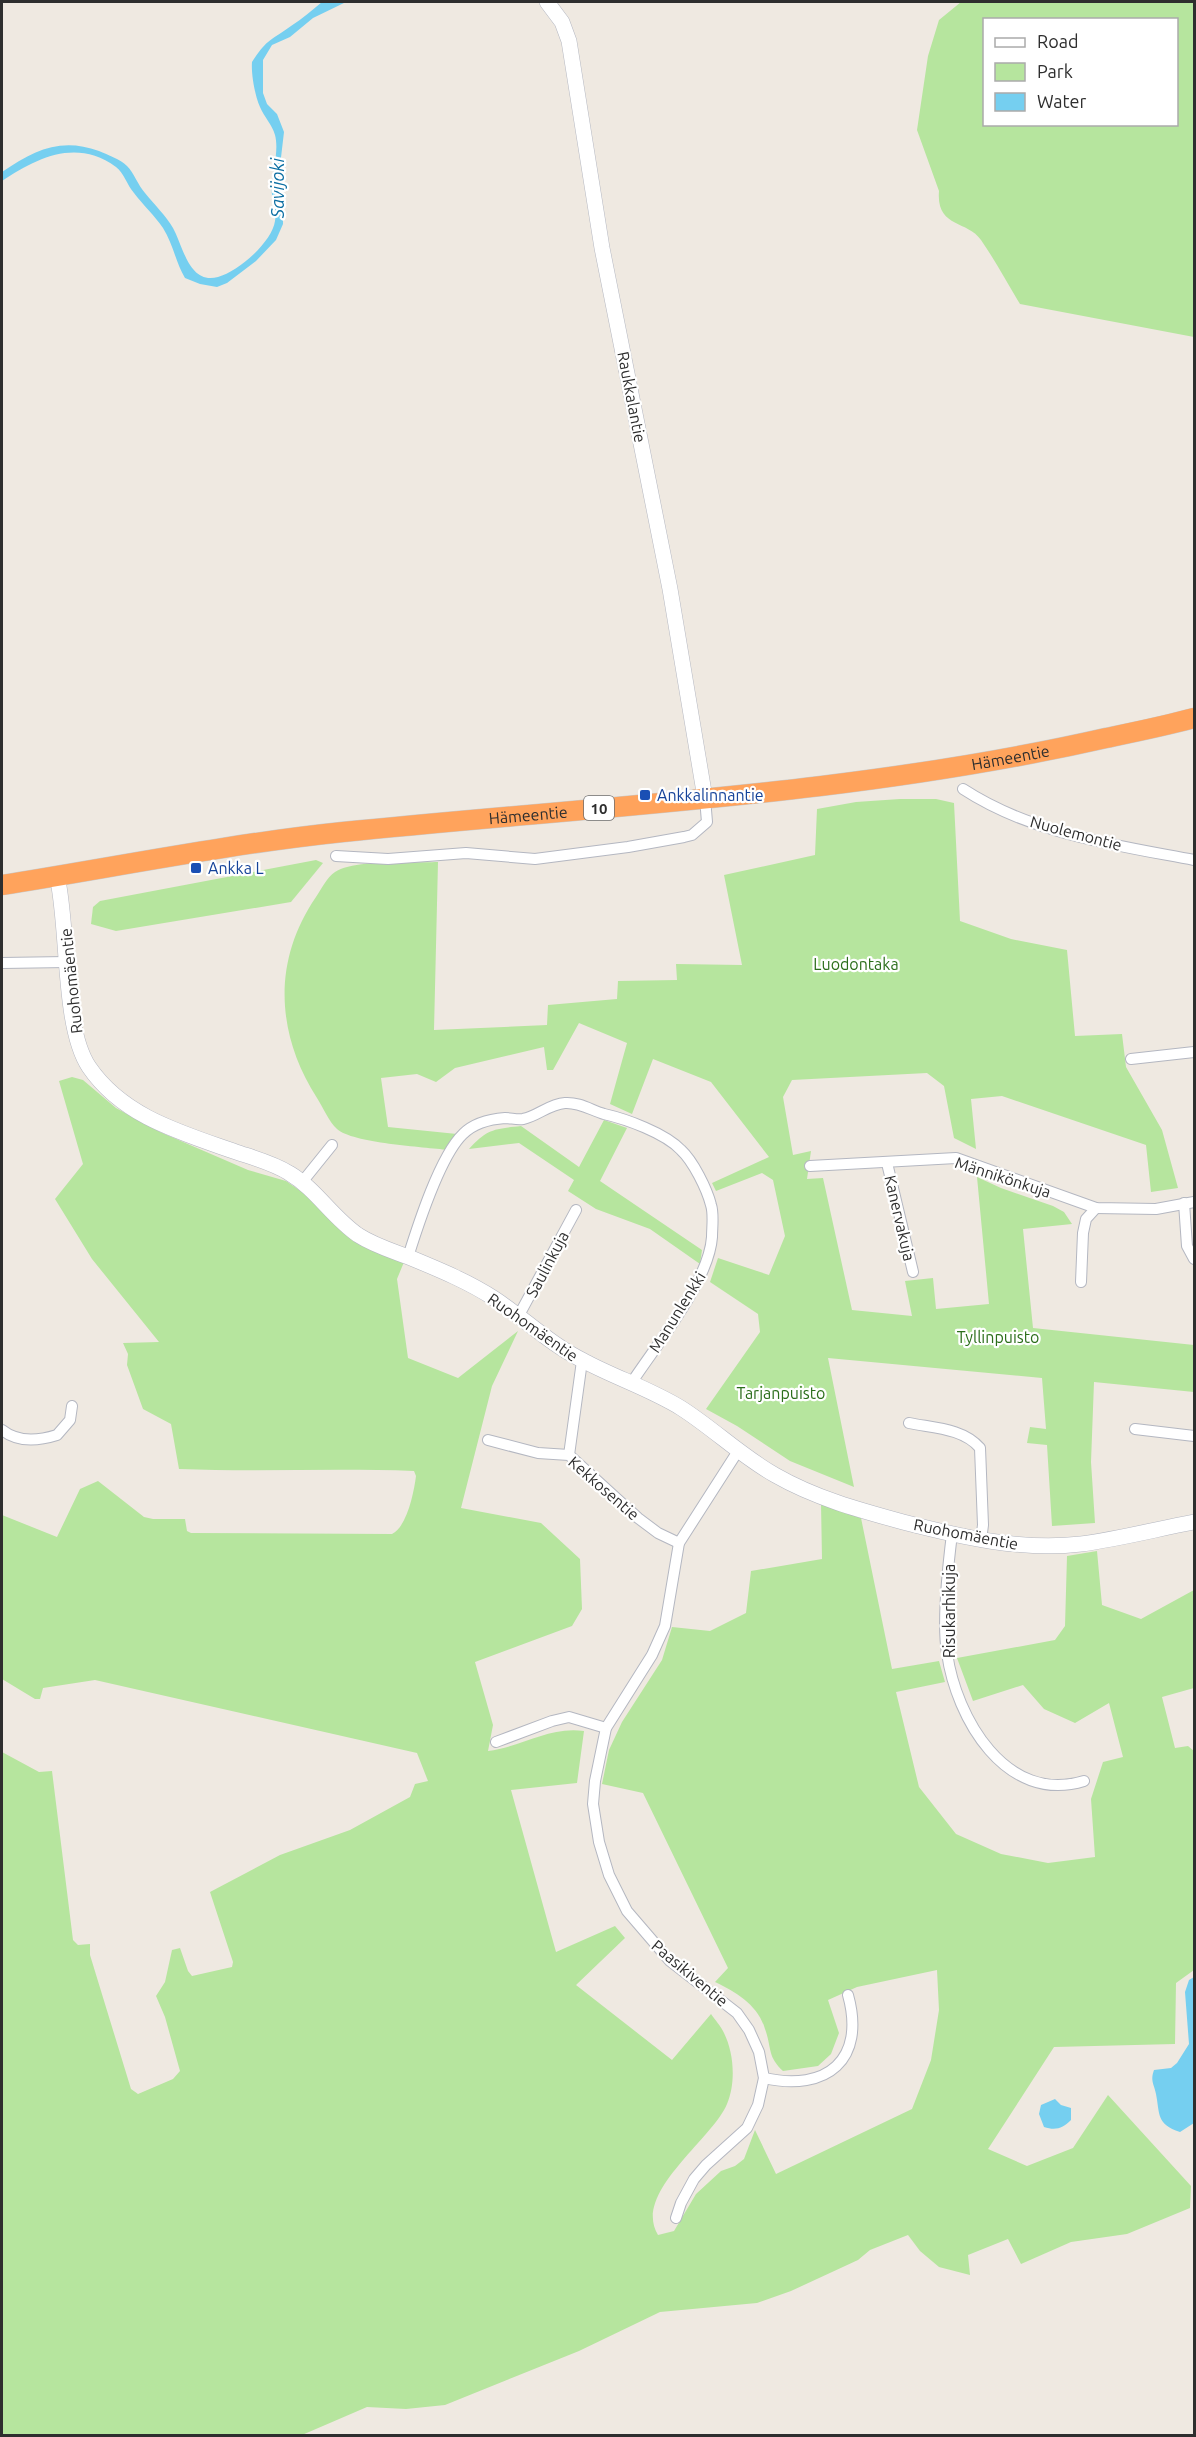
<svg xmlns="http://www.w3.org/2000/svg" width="1196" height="2437" font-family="Ubuntu,sans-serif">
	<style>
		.green { fill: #b6e59e; fill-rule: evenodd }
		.water { fill: #75cff0 }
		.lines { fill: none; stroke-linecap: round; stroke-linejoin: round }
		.street-casing { stroke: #b4b7c1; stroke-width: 12 }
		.secondary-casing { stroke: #b4b7c1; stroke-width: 16 }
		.highway-casing { stroke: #c9c9c9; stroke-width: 21 }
		.street { stroke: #fff; stroke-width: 10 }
		.secondary { stroke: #fff; stroke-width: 15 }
		.highway { stroke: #ffa35c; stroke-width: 20 }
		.transit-dot { fill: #1a4fb4; stroke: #fff; stroke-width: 2 }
		.labels { text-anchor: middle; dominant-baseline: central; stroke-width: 4.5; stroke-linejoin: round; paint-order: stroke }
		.shield { fill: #fff; stroke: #6d6d6d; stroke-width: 1.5 }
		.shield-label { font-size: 15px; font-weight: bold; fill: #2e2e2e }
		.street-label { font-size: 16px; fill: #2e2e2e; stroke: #fff }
		.transit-label { font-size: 16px; fill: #164399; stroke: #fff; text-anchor: start }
		.park-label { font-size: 16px; fill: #2c6e1b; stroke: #fff }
		.water-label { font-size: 18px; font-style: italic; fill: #0d6fa3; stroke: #fff }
	</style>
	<rect width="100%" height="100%" fill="#efe9e1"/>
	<g class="green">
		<path d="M961,2h233v335l-174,-33c-13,-21 -25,-44 -39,-64 -14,-20 -45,-12 -42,-49l-22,-61 11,-74 11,-36zM984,20h192v104h-192z"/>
		<path d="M900,799h36l18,4 6,118 51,18 56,11 8,86 47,-2 4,33 36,63 16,58 -27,4 -5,-47 -144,-49 -31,3 5,50 -22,-11 -10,-52 -17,-13 -135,7 -9,17 10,58 18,-4 -4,28 16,-1 29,132 60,6 -7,-35 28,-3 3,31 53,-5 -12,-127 24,11 52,18 11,6 8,12 -49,5 10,99 161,17v47l-100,-10 -3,80 4,61 -43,3 -5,-81 -20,-2 3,-16 16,2 -4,-51 -214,-20 26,129 -64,-26 -53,-35 -31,-17 54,-77 -2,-18 -48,-32 8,-24 51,17 16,-39 -12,-56 -11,-7 -46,18 -4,-8 57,-26 -58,-75 -58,-23 -21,55 -22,-10 17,-61 -48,-20 -26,47h-6l-3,-23 -89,21 -19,14 -19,-8 -36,4 7,49 69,7 -9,16c-24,-3 -96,-7 -111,-21 -8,-7 -14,-22 -20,-31 -41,-64 -45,-137 -1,-201 5,-7 11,-20 19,-25 19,-13 78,-9 103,-10l-4,168 113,-5 1,-20 69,-6 1,-18 59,-1 -1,-16 66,1 -18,-90 91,-20 2,-46 39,-7z"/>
		<path d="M316,860l7,3 -32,39 -175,29 -25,-7 2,-17 7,-6z"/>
		<path d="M72,1077l11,3 33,28 44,24 88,38 38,11 118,81 -7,17 11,79 50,20 60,-47 -26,55 -31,122 80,15 39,36 2,50 -10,17 -97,36 18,63 -5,26c34,-4 61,-25 96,-20l-7,52 -66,7 45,162 59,-26 10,12 -49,47 96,75 39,-46c4,6 10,12 13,19 10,20 12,50 3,71 -15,36 -95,89 -69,131l16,-4 22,-37 25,-23 14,-5 9,-7 11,-29 21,44 136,-65 19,-49 8,-50 -2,-40 -80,17 -29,13 11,33 -8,21 -13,12 -35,5c-16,-15 -11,-23 -18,-42 -7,-24 -29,-37 -50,-47l13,-14 -85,-175 -41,-9 7,-34 13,-28 40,-62 10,-33 38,4 36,-18 5,-42 71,-12 -1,-56 40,15 31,151 47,-8 6,21 -49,10 23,95 37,47 45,20 47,9 47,-6 -4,-58 12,-37 20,-5 -14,-54 -34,20 -31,-14 -21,-24 -50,16 -16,-43 98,-18 10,-14 2,-70 30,-5 5,54 39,14 53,-29v98l-32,9 13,51 13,-2 6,5v219l-18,13 -1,61 -121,3 -66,102 39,17 46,-18 35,-53 83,91 -1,22 -63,26 -56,8 -50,22 -13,-25 -40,16 2,20 -31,-8 -19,-16 -12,-16 -38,15 -12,10 -67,31 -34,12 -97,9 -81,39 -134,54 -39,4 -39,-2 -65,28h-300v-683l37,20 13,-1 21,169 5,5 12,-1v11l41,134 7,5 35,-15 7,-8 -15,-54 -9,-21 9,-14 7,-32 8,-2 8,23 4,5 40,-9 1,-5 -23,-70 70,-37 70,-25 60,-33 5,-13 13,-3 -11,-28 -322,-73 -52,8 -3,11h-5l-33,-20v-164l55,22 23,-48 18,-8 46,36 9,2h32l2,12 4,2 201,1c15,-7 22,-42 24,-58l-2,-5c-78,-3 -157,1 -235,-2l-8,-45 -28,-15 -16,-44 1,-11 -5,-11 36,-1 -67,-83 -37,-60 28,-35 -24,-83z"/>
		<path d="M604,1120l23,8 -27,53 102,69 -2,14 -50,-35 -54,-20 -28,-18 6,-11 -55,-37 -50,6c18,-20 25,-20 52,-23l58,41z"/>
	</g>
	<g class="water">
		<path d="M322,2h24l-33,16 -23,19 -18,8 -9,15v33l4,11 10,10 7,18 -6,51 5,28v13l-7,16 -20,21 -29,22 -10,4 -17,-3 -15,-6c-9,-15 -12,-34 -22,-50 -8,-12 -20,-23 -29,-35 -7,-8 -10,-20 -18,-26 -40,-29 -79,-9 -114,14v-9c32,-22 59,-35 97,-21 9,4 21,8 28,15 7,7 11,19 18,27 9,11 21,23 28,35 10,18 16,57 45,49 21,-6 54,-35 57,-56 2,-12 -5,-24 -3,-36 1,-15 7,-35 3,-50 -3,-11 -11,-18 -15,-28 -5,-11 -9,-33 -8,-45 15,-23 18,-21 39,-36 11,-7 21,-16 31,-24z"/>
		<path d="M1194,1977v146l-14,9c-24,-8 -20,-18 -24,-38 -2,-10 -6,-13 -2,-24l17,-2 6,-5 12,-19 -4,-52 4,-12z"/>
		<path d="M1055,2099l6,6 10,3v12c-8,8 -15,11 -27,7l-5,-13 2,-9z"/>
	</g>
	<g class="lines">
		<g class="street-casing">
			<g id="street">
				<path d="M963,789c69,45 152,56 231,71"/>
				<path d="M336,856l52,3 78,-6 69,6 93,-12 56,-10 8,-2 15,-13 -2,-24"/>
				<path d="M2,963l65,-1"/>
				<path d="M1131,1059l63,-7"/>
				<path d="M887,1163l26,109"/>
				<path d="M810,1166l146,-8 140,50 60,1 38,-7"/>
				<path d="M303,1181l29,-36"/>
				<path d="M1184,1203l3,43 7,13"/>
				<path d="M408,1257c10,-32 32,-101 55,-123 11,-11 28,-15 42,-16 6,0 12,2 18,1 15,-3 26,-15 42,-16 14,-1 26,7 39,11 22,5 61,19 77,36 12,11 26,39 30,55 3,9 1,22 1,32 -3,44 -55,107 -80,145"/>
				<path d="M1081,1282l2,-49 3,-14 10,-11"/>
				<path d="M518,1317l58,-107"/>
				<path d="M909,1423c24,5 54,5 71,25l3,77 -2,15"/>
				<path d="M1135,1429l59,7"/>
				<path d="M2,1430c16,13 36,11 55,5l13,-15 2,-14"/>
				<path d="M488,1440l50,13 31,2 69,63 20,15 21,10"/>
				<path d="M569,1455l13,-94"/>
				<path d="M952,1534c-4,32 -10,88 -5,119 9,65 59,152 137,128"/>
				<path d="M496,1742l56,-21 17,-4 37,11"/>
				<path d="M764,2078c63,14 102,-18 84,-83"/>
				<path d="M676,2218l5,-15 13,-24 12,-14 41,-37 11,-23 6,-27 -5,-26 -10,-22 -12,-17 -67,-52 -43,-50 -18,-36 -10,-33 -6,-38 2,-23 11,-53 46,-73 13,-29 14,-83 59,-92"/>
			</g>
		</g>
		<g class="secondary-casing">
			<g id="secondary">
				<path d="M547,2l15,20 7,19 33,207 68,341 35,209"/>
				<path d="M57,876c12,51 5,151 32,191 34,50 93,66 147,85 18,6 37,11 53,21 27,16 43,44 69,62 17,11 35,16 53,23 29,12 58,24 84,41 30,20 56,46 89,62 32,17 66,28 97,47 33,21 60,48 94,67 40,23 84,35 128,47 58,15 118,29 178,22 38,-5 76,-15 113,-22"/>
			</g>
		</g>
		<g class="highway-casing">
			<g id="highway">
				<path id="s1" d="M2,885c113,-18 226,-41 341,-53 255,-26 512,-37 763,-94 29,-6 59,-12 88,-20"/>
			</g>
		</g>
		<use href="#street" class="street"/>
		<use href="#secondary" class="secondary"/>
		<use href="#highway" class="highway"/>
	</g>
	<g class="transit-dot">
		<rect x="639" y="789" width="12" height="12" rx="3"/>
		<rect x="190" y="862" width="12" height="12" rx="3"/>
	</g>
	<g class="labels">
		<rect class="shield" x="584" y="796" width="30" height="24" rx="4.5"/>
		<g class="shield-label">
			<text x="599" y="808">10</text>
		</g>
		<g class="street-label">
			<text transform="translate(632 397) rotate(79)">Raukkalantie</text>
			<text stroke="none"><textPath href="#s1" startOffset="1017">Hämeentie</textPath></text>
			<text stroke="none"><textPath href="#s1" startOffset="531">Hämeentie</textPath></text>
			<text transform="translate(1076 833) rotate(15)">Nuolemontie</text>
			<text transform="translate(71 981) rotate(-96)">Ruohomäentie</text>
			<text transform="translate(1003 1177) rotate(18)">Männikönkuja</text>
			<text transform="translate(900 1218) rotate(77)">Kanervakuja</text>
			<text transform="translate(547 1264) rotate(-62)">Saulinkuja</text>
			<text transform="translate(677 1312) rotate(-58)">Manunlenkki</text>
			<text transform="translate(533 1327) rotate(35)">Ruohomäentie</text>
			<text transform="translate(604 1488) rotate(41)">Kekkosentie</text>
			<text transform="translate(966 1534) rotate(11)">Ruohomäentie</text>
			<text transform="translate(949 1611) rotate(-90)">Risukarhikuja</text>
			<text transform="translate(690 1973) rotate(40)">Paasikiventie</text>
		</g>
		<g class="transit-label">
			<text x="657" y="795">Ankkalinnantie</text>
			<text x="208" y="868">Ankka L</text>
		</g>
		<g class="park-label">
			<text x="856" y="964">Luodontaka</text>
			<text x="998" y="1337">Tyllinpuisto</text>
			<text x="781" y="1393">Tarjanpuisto</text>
		</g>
		<g class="water-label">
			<text transform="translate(277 188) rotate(-90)">Savijoki</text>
		</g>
	</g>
	<rect width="1196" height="2437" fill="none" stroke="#2e2e2e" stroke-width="6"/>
	<rect x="983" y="18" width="195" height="108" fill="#ffffff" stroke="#ababab" stroke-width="1.5"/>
	<rect x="995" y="38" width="30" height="9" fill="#ffffff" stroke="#ababab" stroke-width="1.5"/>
	<text x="1037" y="48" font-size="18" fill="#2e2e2e">Road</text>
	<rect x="995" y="63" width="30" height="18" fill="#b6e59e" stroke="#ababab" stroke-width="1.5"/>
	<text x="1037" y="78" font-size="18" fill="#2e2e2e">Park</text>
	<rect x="995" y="93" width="30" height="18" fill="#75cff0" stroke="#ababab" stroke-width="1.5"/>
	<text x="1037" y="108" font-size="18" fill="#2e2e2e">Water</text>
</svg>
